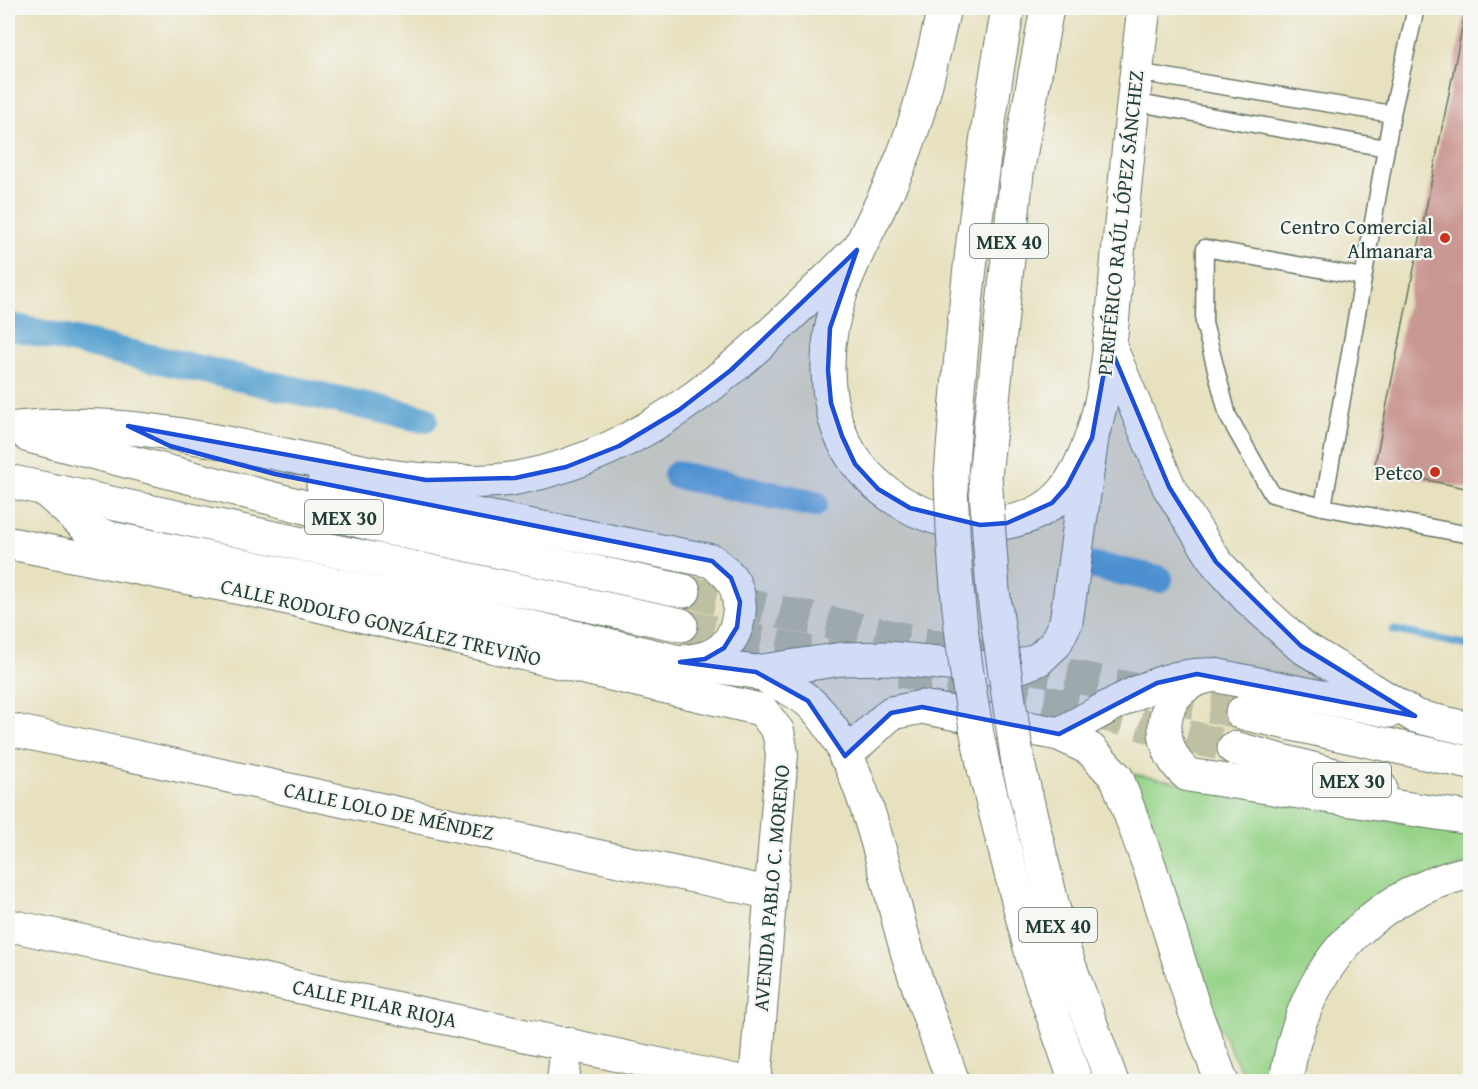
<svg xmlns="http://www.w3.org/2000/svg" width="1478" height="1089" font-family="'Gentium Book Plus',serif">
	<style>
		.green { fill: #96d388; stroke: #5a885e; stroke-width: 1.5 }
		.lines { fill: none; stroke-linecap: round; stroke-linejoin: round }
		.stream { stroke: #59a1d0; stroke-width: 8 }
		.canal { stroke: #59a1d0; stroke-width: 28 }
		.building { fill: #ca9893 }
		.primary-tunnel { stroke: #bfc0a3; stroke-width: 33; stroke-dasharray: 33 16; stroke-linecap: butt }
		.service-casing { stroke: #657665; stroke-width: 19 }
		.minor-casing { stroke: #657665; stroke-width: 34 }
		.secondary-casing { stroke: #657665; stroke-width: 35 }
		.primary-casing { stroke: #657665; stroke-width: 35 }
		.motorway-casing { stroke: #657665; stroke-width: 35 }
		.service { stroke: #fff; stroke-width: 16 }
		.minor { stroke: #fff; stroke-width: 32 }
		.secondary { stroke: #fff; stroke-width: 33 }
		.primary { stroke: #fff; stroke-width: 33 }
		.motorway { stroke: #fff; stroke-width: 33 }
		.motorway-bridge-casing { stroke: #657665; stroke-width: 35; stroke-linecap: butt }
		.motorway-bridge { stroke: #fff; stroke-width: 33 }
		.marked { fill: #1d4ed8; fill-opacity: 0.2; stroke: #1d4ed8; stroke-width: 4.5; stroke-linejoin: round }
		.poi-dot { fill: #c8321e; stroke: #f6f6f2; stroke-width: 2 }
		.labels { text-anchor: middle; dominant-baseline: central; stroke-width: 4.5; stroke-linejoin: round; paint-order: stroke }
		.shield { fill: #f6f6f2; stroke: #60746d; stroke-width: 1.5 }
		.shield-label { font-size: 20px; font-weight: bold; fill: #1f3d34 }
		.street-label { font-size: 21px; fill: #1f3d34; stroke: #f6f6f2 }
		.poi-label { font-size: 21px; fill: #1f3d34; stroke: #f6f6f2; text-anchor: end }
	</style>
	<rect width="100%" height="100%" fill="#f6f6f2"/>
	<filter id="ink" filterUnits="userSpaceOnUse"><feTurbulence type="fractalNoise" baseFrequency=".0167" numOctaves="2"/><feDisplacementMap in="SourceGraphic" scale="12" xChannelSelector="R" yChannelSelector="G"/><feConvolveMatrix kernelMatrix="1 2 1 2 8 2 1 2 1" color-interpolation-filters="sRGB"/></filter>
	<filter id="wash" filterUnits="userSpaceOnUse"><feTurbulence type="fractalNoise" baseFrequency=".008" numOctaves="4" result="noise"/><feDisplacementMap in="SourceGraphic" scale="24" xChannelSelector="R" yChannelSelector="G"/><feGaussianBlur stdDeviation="1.35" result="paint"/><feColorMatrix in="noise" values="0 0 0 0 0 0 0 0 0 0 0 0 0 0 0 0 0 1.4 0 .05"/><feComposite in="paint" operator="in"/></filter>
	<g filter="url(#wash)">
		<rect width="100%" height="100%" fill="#e7e1bf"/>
		<path class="green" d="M1127,773l343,62v28l-91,32 -106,186h-27l-28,-58z"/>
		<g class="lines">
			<path class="stream" d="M1394,630l76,16"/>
			<g class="canal">
				<path d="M8,326l416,93"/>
				<path d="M677,475l137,29"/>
				<path d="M1085,564l74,15"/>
			</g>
		</g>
		<g id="blocks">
			<path class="building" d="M1466,8h4v481l-96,-20z"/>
		</g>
	</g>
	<g filter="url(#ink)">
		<use href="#blocks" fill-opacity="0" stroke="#657665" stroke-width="1.5"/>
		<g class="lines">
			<g class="primary-tunnel">
				<path d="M684,591l558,122"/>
				<path d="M681,625l159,34"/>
				<path d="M900,671l189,40 145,37"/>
			</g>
			<g class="service-casing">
				<g id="service">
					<path d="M1136,72l256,42"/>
					<path d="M1133,102l253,46"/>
					<path d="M1363,277l-158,-29 -1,75 24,93 44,78 51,13 147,28"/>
					<path d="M1323,507l69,-393 24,-106"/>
				</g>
			</g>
			<g class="minor-casing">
				<g id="minor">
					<path d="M8,543l260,51 494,116 16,21 4,23 -27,328"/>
					<path d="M8,729l762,164"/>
					<path d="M8,925l735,157"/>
					<path d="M563,1082l4,-39"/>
				</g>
			</g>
			<g class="secondary-casing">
				<g id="secondary">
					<path d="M944,8c-12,53 -24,107 -45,158 -29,67 -73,128 -71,204 1,60 26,106 78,135 47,27 128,30 162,-19 44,-66 43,-165 51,-242 8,-79 15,-158 25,-236"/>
					<path d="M756,672c17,9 38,17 52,29 56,46 80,192 102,260 13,41 29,81 43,121"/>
					<path d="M845,756l46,-43 31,-6 137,27 31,15 27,29 33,90 44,141 28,73"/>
				</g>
			</g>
			<g class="primary-casing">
				<g id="primary">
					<path d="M1109,344l60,143 47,75 32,36 53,48 114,70 55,13"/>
					<path d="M8,429c99,-12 180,6 277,26 47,9 96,23 143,25 29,2 61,3 89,-2 142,-26 242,-131 340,-228"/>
					<path d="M29,436l354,91 301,64"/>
					<path d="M8,481l673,144"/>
					<path d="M323,485l389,76c6,5 13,10 18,16 15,20 11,53 -6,70 -11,11 -25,13 -39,14"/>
					<path d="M44,489l48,43 18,6 357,74 213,50 76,10 86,-13 45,-1 113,11 21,-3 18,-7 16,-15 11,-22 26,-184"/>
					<path d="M1214,675c-7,2 -15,3 -22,7 -37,20 -34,69 -4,93l282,43"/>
					<path d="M1242,713l228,50"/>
					<path d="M1059,734c49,-25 98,-62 155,-59l176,36"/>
					<path d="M1234,748l146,39"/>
					<path d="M1286,1082c15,-109 77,-184 184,-210"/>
				</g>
			</g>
			<g class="motorway-casing">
				<g id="motorway">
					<path d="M951,475c12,-160 28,-310 57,-467"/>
					<path d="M985,476l32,-303 30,-165"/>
					<path d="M1018,763l45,185 49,134"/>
					<path d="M984,768l49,191 43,123"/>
				</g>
			</g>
			<use href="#service" class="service"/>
			<use href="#minor" class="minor"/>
			<use href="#secondary" class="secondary"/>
			<use href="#primary" class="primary"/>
			<use href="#motorway" class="motorway"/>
			<g class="motorway-bridge-casing">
				<g id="motorway-bridge">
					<path d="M951,475c2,99 12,196 33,293"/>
					<path d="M985,476l8,115 25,172"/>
				</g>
			</g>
			<use href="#motorway-bridge" class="motorway-bridge"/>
		</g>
	</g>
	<path class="marked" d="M857,250l-27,78 -2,42 3,33 11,33 13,28 23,25 32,19 70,17 27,-2 45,-20 15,-17 25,-48 17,-94 60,143 47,75 85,84 114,70 -218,-42 -40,9 -98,51 -137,-27 -31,6 -46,43 -37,-55 -52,-29 -76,-10 25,-3 19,-11 13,-21 3,-25 -9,-24 -19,-17 -437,-87 -105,-28 -42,-20 298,54 89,-2 51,-11 53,-21 60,-36 52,-40z"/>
	<g class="poi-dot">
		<circle cx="1445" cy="238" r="6"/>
		<circle cx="1435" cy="472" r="6"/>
	</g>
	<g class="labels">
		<g class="shield">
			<rect x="970" y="224" width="78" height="34" rx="4.5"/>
			<rect x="305" y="500" width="78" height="34" rx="4.5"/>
			<rect x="1313" y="763" width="78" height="34" rx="4.5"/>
			<rect x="1019" y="908" width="78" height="34" rx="4.5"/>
		</g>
		<g class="shield-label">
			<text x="1009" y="241">MEX 40</text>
			<text x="344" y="517">MEX 30</text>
			<text x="1352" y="780">MEX 30</text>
			<text x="1058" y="925">MEX 40</text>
		</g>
		<g class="street-label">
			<text transform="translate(1120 223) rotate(-84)">PERIFÉRICO RAÚL LÓPEZ SÁNCHEZ</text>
			<text transform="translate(381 622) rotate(13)">CALLE RODOLFO GONZÁLEZ TREVIÑO</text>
			<text transform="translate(389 811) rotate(12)">CALLE LOLO DE MÉNDEZ</text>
			<text transform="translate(771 888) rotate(-85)">AVENIDA PABLO C. MORENO</text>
			<text transform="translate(375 1003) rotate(12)">CALLE PILAR RIOJA</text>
		</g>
		<g class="poi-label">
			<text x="1433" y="226">Centro Comercial<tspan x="1433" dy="24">Almanara</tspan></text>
			<text x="1423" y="472">Petco</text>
		</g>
	</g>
	<rect width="1478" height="1089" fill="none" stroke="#f6f6f2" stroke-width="30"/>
</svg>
